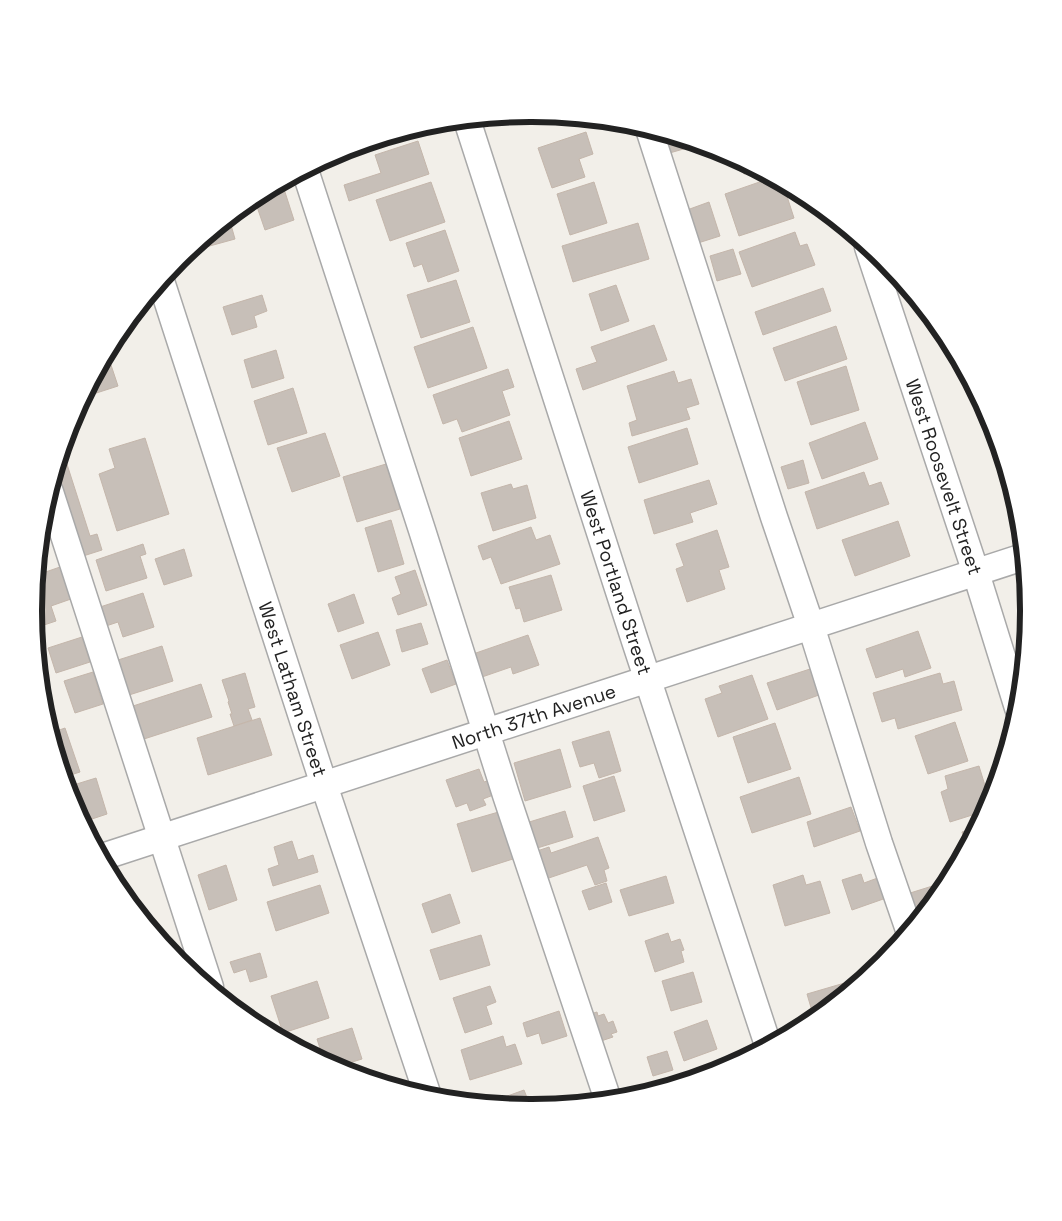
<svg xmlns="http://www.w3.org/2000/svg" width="1062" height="1221" font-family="'Space Grotesk',sans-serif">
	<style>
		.building { fill: #c7bfb8; stroke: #c4b6ab }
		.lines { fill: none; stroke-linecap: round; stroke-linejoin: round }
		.minor-casing { stroke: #a9a9a9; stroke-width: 29 }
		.minor { stroke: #fff; stroke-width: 26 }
		.labels { text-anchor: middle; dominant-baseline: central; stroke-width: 4.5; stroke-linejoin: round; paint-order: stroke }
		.street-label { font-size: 19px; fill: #222; stroke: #fff }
		.rim { fill: none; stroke: #222; stroke-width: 6 }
	</style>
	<rect width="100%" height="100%" fill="#f2efe9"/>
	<g class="building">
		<path d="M586,132l7,22 -14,5 6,18 -33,11 -14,-40z"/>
		<path d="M659,132l25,8 3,8 -21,6z"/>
		<path d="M418,141l11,33 -80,27 -5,-16 37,-12 -6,-18z"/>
		<path d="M740,161l17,9 -13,4z"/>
		<path d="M771,178l12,6 11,34 -55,18 -14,-42z"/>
		<path d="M431,182l14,40 -55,19 -14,-41z"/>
		<path d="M594,182l13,41 -37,12 -13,-41z"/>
		<path d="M283,186l11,34 -29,10 -11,-32 10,-6z"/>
		<path d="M709,202l11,34 -22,7 -11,-33z"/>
		<path d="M229,218l6,21 -29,8 -3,-8z"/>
		<path d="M638,223l11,36 -76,23 -11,-36z"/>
		<path d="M445,230l14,41 -31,11 -6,-18 -8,3 -8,-24z"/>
		<path d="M795,232l5,14 7,-2 8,21 -63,22 -13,-35z"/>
		<path d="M733,249l8,25 -24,7 -7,-25z"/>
		<path d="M456,280l14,42 -49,16 -14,-43z"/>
		<path d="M616,285l13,36 -28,10 -12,-37z"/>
		<path d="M823,288l8,23 -68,24 -8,-23z"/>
		<path d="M262,295l5,16 -13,5 3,11 -25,8 -9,-28z"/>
		<path d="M654,325l13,35 -84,30 -7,-21 21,-7 -6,-15z"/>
		<path d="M836,326l11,33 -62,22 -12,-33z"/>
		<path d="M473,327l14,41 -59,20 -14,-41z"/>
		<path d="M276,350l8,28 -32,10 -8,-28z"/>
		<path d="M107,353l11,33 -34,11z"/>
		<path d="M846,366l13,44 -48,15 -14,-43z"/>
		<path d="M508,369l6,18 -12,4 8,24 -48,17 -5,-13 -14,5 -10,-29z"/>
		<path d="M674,371l4,12 13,-4 8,25 -13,4 4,11 -58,17 -3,-13 8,-3 -10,-34z"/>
		<path d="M293,388l14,45 -39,12 -14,-44z"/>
		<path d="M509,421l13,38 -51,17 -12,-38z"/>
		<path d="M865,422l13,37 -56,20 -13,-36z"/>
		<path d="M687,428l11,36 -59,19 -11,-36z"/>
		<path d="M325,433l15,43 -48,16 -15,-44z"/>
		<path d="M145,438l24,76 -52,17 -18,-57 16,-6 -6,-19z"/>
		<path d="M65,458l25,78 7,-2 5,16 -22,7 -25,-81 4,-16z"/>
		<path d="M803,460l6,23 -21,6 -7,-22z"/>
		<path d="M386,464l14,45 -43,13 -14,-45z"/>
		<path d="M864,472l5,14 12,-4 8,22 -72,25 -12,-37z"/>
		<path d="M709,480l8,24 -27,9 3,9 -39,12 -10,-34z"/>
		<path d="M511,484l2,5 14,-4 9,33 -43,13 -12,-38z"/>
		<path d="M391,520l13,44 -26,8 -13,-44z"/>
		<path d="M898,521l12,35 -55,20 -13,-36z"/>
		<path d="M531,527l5,13 14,-5 10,29 -59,20 -10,-27 -8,3 -5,-14z"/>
		<path d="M717,530l12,37 -10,3 6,19 -38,13 -11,-33 8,-3 -8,-22z"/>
		<path d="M143,544l3,10 -6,2 7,22 -41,13 -10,-31z"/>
		<path d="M184,549l8,27 -28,9 -9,-26z"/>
		<path d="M60,567l11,32 -20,7 5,15 -21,7 -1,-18 3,-35z"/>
		<path d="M415,570l12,35 -29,10 -6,-17 9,-4 -6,-17z"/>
		<path d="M551,575l11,35 -38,12 -4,-14 -4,1 -7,-22z"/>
		<path d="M143,593l11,34 -31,10 -5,-15 -15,5 -6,-19z"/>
		<path d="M354,594l10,29 -26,9 -10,-28z"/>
		<path d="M421,623l7,21 -26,8 -6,-22z"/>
		<path d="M918,631l13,37 -26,9 -2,-8 -27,9 -10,-29z"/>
		<path d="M378,632l12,33 -38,14 -12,-34z"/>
		<path d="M528,635l11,30 -26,9 -2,-7 -29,10 -9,-23z"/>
		<path d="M82,637l8,25 -34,11 -8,-25z"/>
		<path d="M162,646l11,35 -44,14 -11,-35z"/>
		<path d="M447,660l9,24 -25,9 -9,-24z"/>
		<path d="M810,669l9,26 -42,15 -10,-27z"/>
		<path d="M93,672l10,32 -28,9 -11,-32z"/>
		<path d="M245,673l10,34 -7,2 4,11 -18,6 -4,-12h2l-4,-12 1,-1 -7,-21z"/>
		<path d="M940,673l3,11 11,-3 8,29 -64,19 -3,-11 -13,4 -9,-29z"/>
		<path d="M752,675l16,44 -50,18 -13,-38 17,-6 -3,-7z"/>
		<path d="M201,684l11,33 -68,22 -11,-33z"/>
		<path d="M260,718l12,37 -64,20 -11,-37z"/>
		<path d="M955,722l13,39 -40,13 -13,-38z"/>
		<path d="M775,723l16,46 -43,14 -15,-46z"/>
		<path d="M65,728l15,44 -16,5 -13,-44z"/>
		<path d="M609,731l12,40 -22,7 -5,-15 -14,4 -8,-25z"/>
		<path d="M560,749l11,38 -46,14 -11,-38z"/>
		<path d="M979,766l11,36 -5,9 -35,11 -9,-30 7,-3 -3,-13z"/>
		<path d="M479,769l5,13 6,-2 6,14 -13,5 3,6 -16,6 -3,-8 -11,4 -10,-27z"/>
		<path d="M614,776l11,35 -31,10 -11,-35z"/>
		<path d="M799,777l12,37 -59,19 -12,-36z"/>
		<path d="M96,778l11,36 -24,8 -12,-21 -4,-14z"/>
		<path d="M851,807l9,24 -46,16 -7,-25z"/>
		<path d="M502,811l14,47 -44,14 -15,-48z"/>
		<path d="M565,811l8,26 -39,12 -8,-26z"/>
		<path d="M976,827l-10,19 -4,-14z"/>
		<path d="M598,837l11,31 -5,2 3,11 -12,4 -8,-20 -44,15 -9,-28 15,-5 2,6z"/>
		<path d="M292,841l6,19 15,-5 5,17 -45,14 -5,-17 11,-4 -5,-18z"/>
		<path d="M226,865l11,35 -28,10 -11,-35z"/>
		<path d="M861,874l3,9 19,-7 6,21 -37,13 -10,-30z"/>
		<path d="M803,875l3,10 14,-4 10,32 -45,13 -12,-41z"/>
		<path d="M666,876l8,27 -45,13 -9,-26z"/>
		<path d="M606,883l6,19 -23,8 -7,-19z"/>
		<path d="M942,883l2,4 -28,34 -9,-27z"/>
		<path d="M320,885l9,28 -53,18 -9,-29z"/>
		<path d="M450,894l10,29 -28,10 -10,-29z"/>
		<path d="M668,933l3,9 9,-3 4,11 -3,1 3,11 -29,10 -10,-31z"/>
		<path d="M481,935l9,30 -50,15 -10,-30z"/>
		<path d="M260,953l7,24 -17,5 -4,-13 -12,4 -4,-11z"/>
		<path d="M693,972l9,30 -31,9 -9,-30z"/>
		<path d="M317,981l12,37 -46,15 -12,-37z"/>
		<path d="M848,982l2,7 -36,29 -7,-24z"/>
		<path d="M490,986l6,16 -10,4 6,18 -27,9 -12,-35z"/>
		<path d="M559,1011l8,25 -25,8 -3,-11 -12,4 -4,-14z"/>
		<path d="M597,1012l1,4 6,-2 4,9 5,-2 4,11 -6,2 2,3 -15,5 -8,-28z"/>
		<path d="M707,1020l10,29 -33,12 -10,-29z"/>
		<path d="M352,1028l10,31 -26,8 -12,-6 -7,-22z"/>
		<path d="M503,1036l3,11 9,-3 7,20 -52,16 -9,-30z"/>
		<path d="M667,1051l6,19 -20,6 -6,-19z"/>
		<path d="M722,1067l1,2 -2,1 -38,11v-1z"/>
		<path d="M524,1090l7,18 -39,-4 -1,-2z"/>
	</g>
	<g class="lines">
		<g class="minor-casing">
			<g id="minor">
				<path id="s1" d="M467,120l168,521 133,404"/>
				<path d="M649,129l125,388 37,109 68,217 30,87"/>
				<path d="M305,170l117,360 84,265 102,305"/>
				<path id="s2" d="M868,247l108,326 42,135"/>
				<path id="s3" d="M161,281l163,504 104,311"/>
				<path d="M50,492l160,495"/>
				<path id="s4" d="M102,857l921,-300"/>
			</g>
		</g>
		<use href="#minor" class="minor"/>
	</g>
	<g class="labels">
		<g class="street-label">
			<text stroke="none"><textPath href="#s2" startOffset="242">West Roosevelt Street</textPath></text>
			<text stroke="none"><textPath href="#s1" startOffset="486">West Portland Street</textPath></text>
			<text stroke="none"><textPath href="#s3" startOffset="429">West Latham Street</textPath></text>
			<text stroke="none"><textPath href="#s4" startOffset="454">North 37th Avenue</textPath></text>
		</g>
	</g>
	<path d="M0 0H1062V1221H0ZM530 122H532A488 488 0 0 1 1020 610V611A488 488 0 0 1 532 1099H530A488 488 0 0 1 42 611V610A488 488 0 0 1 530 122Z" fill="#fff" fill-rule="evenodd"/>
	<path class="rim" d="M530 122H532A488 488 0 0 1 1020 610V611A488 488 0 0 1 532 1099H530A488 488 0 0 1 42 611V610A488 488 0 0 1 530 122Z"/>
</svg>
